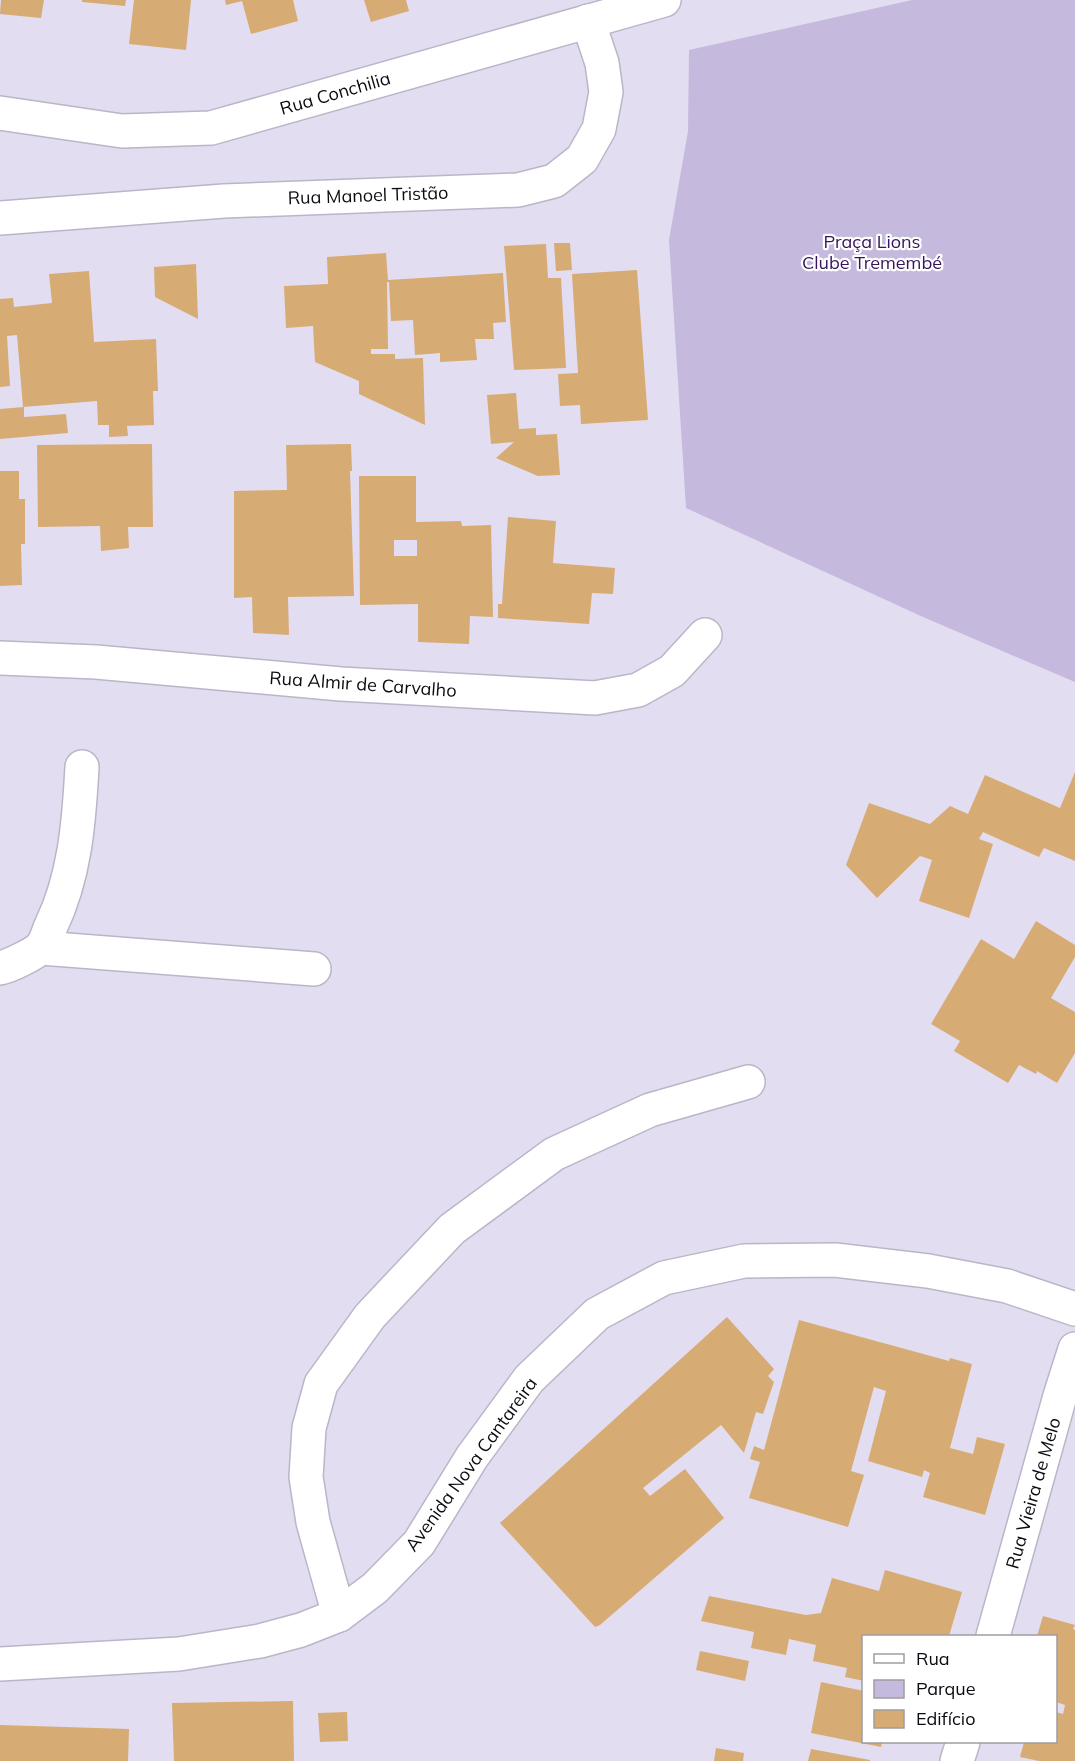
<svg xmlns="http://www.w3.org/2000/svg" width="1075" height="1761" font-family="Mulish,sans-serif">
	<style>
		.green { fill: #c5b9dd }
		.building { fill: #d7ab74; fill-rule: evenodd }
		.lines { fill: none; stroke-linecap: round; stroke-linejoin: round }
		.street-casing { stroke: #bbb5c8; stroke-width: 36 }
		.street { stroke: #fff; stroke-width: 33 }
		.labels { text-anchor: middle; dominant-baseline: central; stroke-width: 4.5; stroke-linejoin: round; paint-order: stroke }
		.street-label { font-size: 18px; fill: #0d0b11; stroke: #fff }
		.park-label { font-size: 18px; fill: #36155b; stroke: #fff }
	</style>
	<rect width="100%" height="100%" fill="#e3ddf1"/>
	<path class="green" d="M912,0h163v682l-152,-65 -237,-109 -17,-268 19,-109 1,-81z"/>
	<g class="building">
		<path d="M1,0h43l-3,18 -41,-4z"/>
		<path d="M82,0h44l-1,6 -43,-4z"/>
		<path d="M134,0h57l-5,50 -57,-6z"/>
		<path d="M225,0h68l5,21 -47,13 -9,-33 -16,4z"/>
		<path d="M364,0h42l3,11 -38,11z"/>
		<path d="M554,243h16l2,27 -16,1z"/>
		<path d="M546,244l2,34h13l5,90 -52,2 -10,-124z"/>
		<path d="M386,253l2,27 115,-7 3,49 -13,1 1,16h-19l2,21 -37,2v-9l-25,2 -2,-35 -22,1 -2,-39h-2l1,67h-17v5h24v5l28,-1 2,67 -66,-31v-13l-44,-19 -2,-36 -27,2 -2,-42 44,-2 -1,-27z"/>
		<path d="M196,264l2,55 -43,-22 -1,-30z"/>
		<path d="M637,270l11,150 -67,4 -1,-19 -20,1 -2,-32 20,-1 -6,-99z"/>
		<path d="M89,271l5,71 62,-3 2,52h-5l1,34 -27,1 1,10 -19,1v-12h-11l-1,-24 -74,6 -6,-72 -10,1 3,50 -10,1v-88l13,-1 1,9 38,-4 -3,-29z"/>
		<path d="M516,393l3,36 17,-1v7l21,-1 3,41 -22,1 -42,-18 18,-16 -23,2 -4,-49z"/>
		<path d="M24,407v10l42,-3 2,19 -68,6v-30z"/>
		<path d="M152,444l1,83h-25l1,21 -28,3 -1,-25 -62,1 -1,-82z"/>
		<path d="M351,444l1,27h-2l4,125 -66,1 1,38 -36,-2 -1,-36 -18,1v-107l53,-1 -1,-45z"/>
		<path d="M0,471h19v28h6v45h-4l1,41 -22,1z"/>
		<path d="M359,476h57v46l45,-1 1,5 29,-1 2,92 -23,-1 -1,28 -51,-2v-38l-58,1zM394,540h23v16h-23z"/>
		<path d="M508,517l48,4 -3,42 62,5 -2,26 -21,-1 -3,31 -91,-6v-14h4z"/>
		<path d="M1075,772v89l-31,-13 -5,9 -56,-25 -4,7 14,5 -24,74 -50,-17 13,-41 -12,-4 -43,42 -31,-33 23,-62 61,21 20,-18 18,8 17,-39 75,33z"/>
		<path d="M1036,921l39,24v12l-24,41 24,14v41l-18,30 -20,-12 -1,3 -17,-9 -11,18 -54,-32 6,-10 -29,-17 50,-85 33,20z"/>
		<path d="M727,1317l47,52 -6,7 6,6 -11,32 -7,-2 -12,41 -23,-28 -78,63 7,8 35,-27 39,49 -124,107 -5,2 -95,-104z"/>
		<path d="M799,1320l150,41 1,-3 22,6 -22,84 23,6 4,-17 28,7 -20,71 -62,-18 7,-24 -6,-3 -2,7 -54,-16 18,-70 -12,-4 -23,84 13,4 -16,52 -99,-29 11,-36 -10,-3 4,-13 10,4z"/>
		<path d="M885,1570l77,22 -13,44h-85v45l-19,-4 2,-9 -34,-7 3,-16 -27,-6 -3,16 -35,-7 3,-16 -53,-11 8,-25 97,19 15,-2 11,-35 47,13z"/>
		<path d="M1043,1616l32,9 -2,4 2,1v131h-36l-19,-4 4,-15h32v-30l7,2 2,-9 -9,-3v-66h-19z"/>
		<path d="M700,1651l49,10 -4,20 -49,-11z"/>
		<path d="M821,1682l43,9v51h18l-1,5 -70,-14z"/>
		<path d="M293,1701l1,60h-120l-2,-58z"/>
		<path d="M347,1712l1,29 -28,1 -2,-29z"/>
		<path d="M0,1725l129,4 -1,32h-128z"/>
		<path d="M716,1748l28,5 -1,8h-29z"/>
		<path d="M811,1749l59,11v1h-62z"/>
	</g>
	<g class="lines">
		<g class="street-casing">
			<g id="street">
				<path d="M0,113l122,18 89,-3 453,-128"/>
				<path d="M0,218l224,-17 294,-11 36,-9 28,-22 17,-30 7,-37 -4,-29 -14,-42"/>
				<path d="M0,658l96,4 245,22 254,14 43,-8 34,-19 33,-36"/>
				<path d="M41,948l273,21"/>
				<path d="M0,968c9,-2 35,-14 41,-21 5,-5 7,-15 10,-21 24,-50 28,-104 31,-159"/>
				<path d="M339,1615l-26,-93 -7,-45 3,-49 12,-44 49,-68 82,-87 102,-75 96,-44 98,-28"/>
				<path d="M993,1636l67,-240 15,-47"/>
				<path d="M0,1664l179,-10 81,-13 41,-11 38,-15 36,-27 44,-45 53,-86 57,-78 68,-65 67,-36 80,-17 91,-1 93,11 79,15 68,23"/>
				<path d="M957,1761l6,-19"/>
			</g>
		</g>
		<use href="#street" class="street"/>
	</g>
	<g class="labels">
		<g class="street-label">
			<text transform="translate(335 93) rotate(-16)">Rua Conchilia</text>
			<text transform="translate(368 195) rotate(-2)">Rua Manoel Tristão</text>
			<text transform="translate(363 684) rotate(4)">Rua Almir de Carvalho</text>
			<text transform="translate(471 1464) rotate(-54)">Avenida Nova Cantareira</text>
			<text transform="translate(1033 1493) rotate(-74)">Rua Vieira de Melo</text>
		</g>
		<g class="park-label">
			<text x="872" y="241">Praça Lions<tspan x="872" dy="21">Clube Tremembé</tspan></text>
		</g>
	</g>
	<rect x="862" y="1635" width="195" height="108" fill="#ffffff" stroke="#9e9da0" stroke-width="1.5"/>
	<rect x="874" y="1654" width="30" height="9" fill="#ffffff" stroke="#9e9da0" stroke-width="1.5"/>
	<text x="916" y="1665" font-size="18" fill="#0d0b11">Rua</text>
	<rect x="874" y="1680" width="30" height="18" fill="#c5b9dd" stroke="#9e9da0" stroke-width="1.5"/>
	<text x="916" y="1695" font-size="18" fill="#0d0b11">Parque</text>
	<rect x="874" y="1710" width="30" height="18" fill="#d7ab74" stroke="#9e9da0" stroke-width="1.5"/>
	<text x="916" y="1725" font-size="18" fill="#0d0b11">Edifício</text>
</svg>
